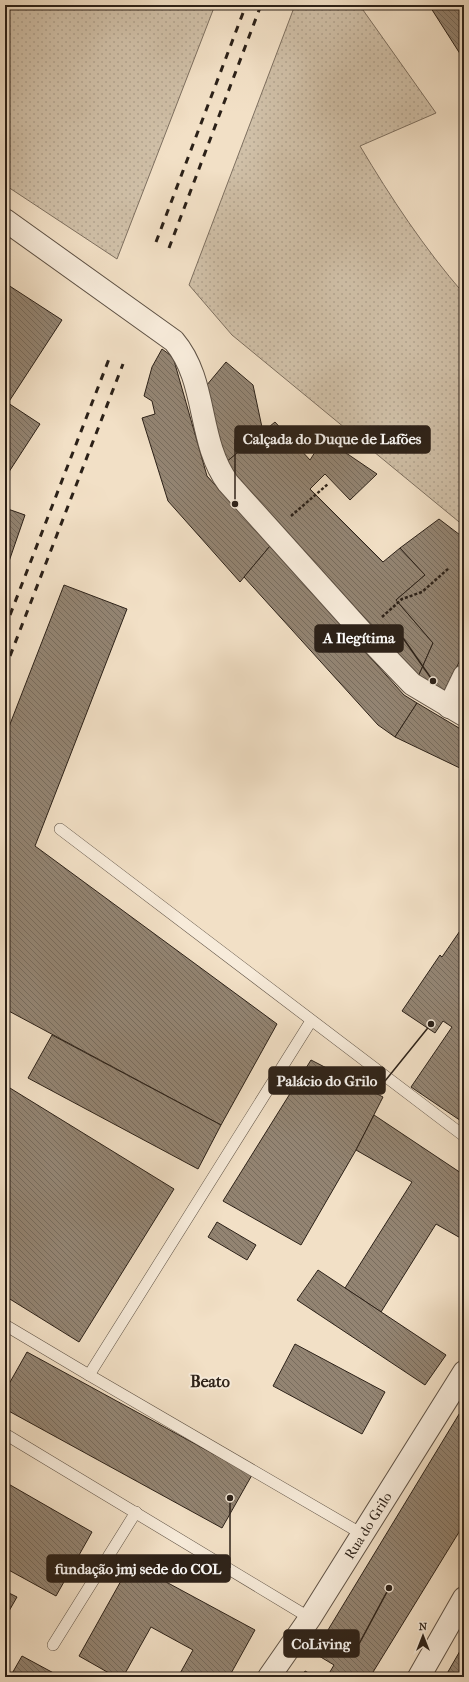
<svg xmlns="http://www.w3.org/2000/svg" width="469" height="1682" font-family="'IM FELL French Canon',serif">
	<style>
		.green { fill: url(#green-dots); stroke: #7e7060 }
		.building { fill: url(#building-back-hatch); stroke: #2c2118 }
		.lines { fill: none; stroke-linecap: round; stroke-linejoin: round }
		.lane-casing { stroke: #5e5144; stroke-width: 12 }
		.street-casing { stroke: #5e5144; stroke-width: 24 }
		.path { stroke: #2c2118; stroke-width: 2.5; stroke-dasharray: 3 2; stroke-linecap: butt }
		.lane { stroke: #f7ebda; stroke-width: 11 }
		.street { stroke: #f7ebda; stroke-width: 22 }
		.rail { stroke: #2c2118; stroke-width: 3; stroke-dasharray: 7 7; stroke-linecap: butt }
		.labels { text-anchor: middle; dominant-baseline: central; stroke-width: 4; stroke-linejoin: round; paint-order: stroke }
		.street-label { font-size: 14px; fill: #2c2118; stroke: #f7ebda }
		.quarter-label { font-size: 16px; font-weight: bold; fill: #2c2118; stroke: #f7ebda }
		.leader { fill: none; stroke: #2c2118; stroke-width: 1.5 }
		.callout-dot { fill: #2c2118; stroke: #f7ebda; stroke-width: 1.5 }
		.callout { fill: #2c2118; stroke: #2c2118; stroke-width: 1.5 }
		.callout-label { font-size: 15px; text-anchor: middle; font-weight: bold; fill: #fff }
	</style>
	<defs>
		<pattern id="green-dots" width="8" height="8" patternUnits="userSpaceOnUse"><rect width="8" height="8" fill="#d0c0a8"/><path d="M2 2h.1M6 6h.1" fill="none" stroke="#b3a590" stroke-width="1.8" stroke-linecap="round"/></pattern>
		<pattern id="building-back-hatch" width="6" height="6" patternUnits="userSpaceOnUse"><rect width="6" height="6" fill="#938472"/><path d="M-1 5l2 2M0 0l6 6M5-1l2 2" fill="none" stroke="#786c5d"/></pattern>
	</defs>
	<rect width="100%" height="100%" fill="#f2e0c6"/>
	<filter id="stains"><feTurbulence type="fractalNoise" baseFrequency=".005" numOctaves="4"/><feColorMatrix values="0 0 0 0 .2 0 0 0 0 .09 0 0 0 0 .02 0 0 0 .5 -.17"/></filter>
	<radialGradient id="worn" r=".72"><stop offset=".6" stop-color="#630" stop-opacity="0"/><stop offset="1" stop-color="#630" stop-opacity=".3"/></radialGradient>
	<g class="green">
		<path d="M5,5h210l-98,254 -112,-74z"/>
		<path d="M295,5h75l-7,5 73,103 -76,33c31,52 64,102 104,148v232l-232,-191 -43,-50z"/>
	</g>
	<g class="building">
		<path d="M429,5h35v55z"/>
		<path d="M5,283l57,37 -54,83 32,21 -35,54z"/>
		<path d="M162,349l11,8 34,119 63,70 -30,36 -72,-81 -26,-83 13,-4 -3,-13 -8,-5 8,-29z"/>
		<path d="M226,362l27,23 10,47 -38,31 -19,-77z"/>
		<path d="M275,422l35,38 14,-22 53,36 -27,26 -25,-26 -15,15 73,73 17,-14 25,27 -29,25 37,43 -15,34 -193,-214z"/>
		<path d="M5,508l20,7 -20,58z"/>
		<path d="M439,519l25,19v114l-20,41 -26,-16 15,-34 -37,-43 29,-25 -25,-27z"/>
		<path d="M270,546l134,149 13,8 -22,34 -17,-12 -134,-148z"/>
		<path d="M64,585l63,24 -92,237 242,178 -56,101 -216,-116v-272z"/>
		<path d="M417,703l47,28v39l-69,-33z"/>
		<path d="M464,925v198l-53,-36 41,-60 -9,-6 -8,12 -33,-22 38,-56 2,2z"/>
		<path d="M52,1035l169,90 -23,44 -170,-91z"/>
		<path d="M311,1060l72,37 -27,53 -55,95 -78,-44z"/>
		<path d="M5,1085l169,104 -95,153 -74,-46z"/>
		<path d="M374,1115l90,60v65l-28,-16 -55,88 -36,-24 67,-106 -56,-32z"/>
		<path d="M217,1222l39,23 -9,15 -39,-23z"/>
		<path d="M318,1270l128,85 -21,30 -128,-85z"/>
		<path d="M295,1344l90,48 -23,42 -89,-48z"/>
		<path d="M27,1352l225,123 -30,53 -217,-119v-18z"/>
		<path d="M464,1406v118l-94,153h-43l7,-12 -20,-12z"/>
		<path d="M5,1482l87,50 -36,64 -51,-28z"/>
		<path d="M131,1563l124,67 -26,47h-51l15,-27 -42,-23 -28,50h-7l-37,-21z"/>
		<path d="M5,1591l12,6 -12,21z"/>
		<path d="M464,1644v33h-19z"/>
		<path d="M22,1656l39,21h-51z"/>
		<path d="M305,1671l11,6h-14z"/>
	</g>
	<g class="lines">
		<g class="lane-casing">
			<g id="lane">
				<path d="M60,829l404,307"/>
				<path d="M5,1325l84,50 222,-354"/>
				<path d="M89,1375l273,159"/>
				<path d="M5,1434l305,184"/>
				<path d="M53,1645l83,-133"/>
			</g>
		</g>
		<g class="street-casing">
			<g id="street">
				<path d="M5,220l169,121c34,40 23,100 54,142l135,150 49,51 52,31"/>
				<path d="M449,707l15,-31"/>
				<path id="s1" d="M269,1677l41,-59 154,-246"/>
				<path d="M419,1677l45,-79"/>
			</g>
		</g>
		<g class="path">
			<path d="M291,516l37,-32"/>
			<path d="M382,617l20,-18 20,-7 27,-24"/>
		</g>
		<use href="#lane" class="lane"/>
		<use href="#street" class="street"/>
		<g class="rail">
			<path d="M156,242l90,-237"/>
			<path d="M169,248l92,-243"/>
			<path d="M5,628l104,-269"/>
			<path d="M5,669l118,-305"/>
		</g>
	</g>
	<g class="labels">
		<g class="street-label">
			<text stroke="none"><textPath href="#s1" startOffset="181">Rua do Grilo</textPath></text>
		</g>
		<g class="quarter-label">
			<text x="210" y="1381">Beato</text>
		</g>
	</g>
	<path class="leader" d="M235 504L235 439M433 681L403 638M431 1024L385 1081M230 1498L230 1568M389 1588L359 1644"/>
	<g class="callout-dot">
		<circle cx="235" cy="504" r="4"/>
		<circle cx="433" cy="681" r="4"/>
		<circle cx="431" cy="1024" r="4"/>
		<circle cx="230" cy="1498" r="4"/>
		<circle cx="389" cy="1588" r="4"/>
	</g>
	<g class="callout">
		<rect x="235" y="426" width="195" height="27" rx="4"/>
		<rect x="315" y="625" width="88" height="27" rx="4"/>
		<rect x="269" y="1067" width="116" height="27" rx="4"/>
		<rect x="47" y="1555" width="183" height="27" rx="4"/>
		<rect x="284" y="1630" width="75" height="27" rx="4"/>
	</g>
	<g class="callout-label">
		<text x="332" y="444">Calçada do Duque de Lafões</text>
		<text x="359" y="643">A Ilegítima</text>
		<text x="327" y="1086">Palácio do Grilo</text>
		<text x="138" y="1574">fundação jmj sede do COL</text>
		<text x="321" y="1649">CoLiving</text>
	</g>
	<rect width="469" height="1682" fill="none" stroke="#f2e0c6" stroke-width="20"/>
	<rect x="6" y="6" width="457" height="1670" fill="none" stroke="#2c2118" stroke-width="2"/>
	<rect x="10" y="10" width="449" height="1662" fill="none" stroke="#2c2118"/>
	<g transform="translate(423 1636)" stroke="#f7ebda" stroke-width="3" paint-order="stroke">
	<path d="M0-3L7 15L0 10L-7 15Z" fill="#2c2118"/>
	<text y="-6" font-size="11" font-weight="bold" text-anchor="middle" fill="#2c2118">N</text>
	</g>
	<rect width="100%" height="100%" filter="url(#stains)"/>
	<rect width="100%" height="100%" fill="url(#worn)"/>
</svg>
